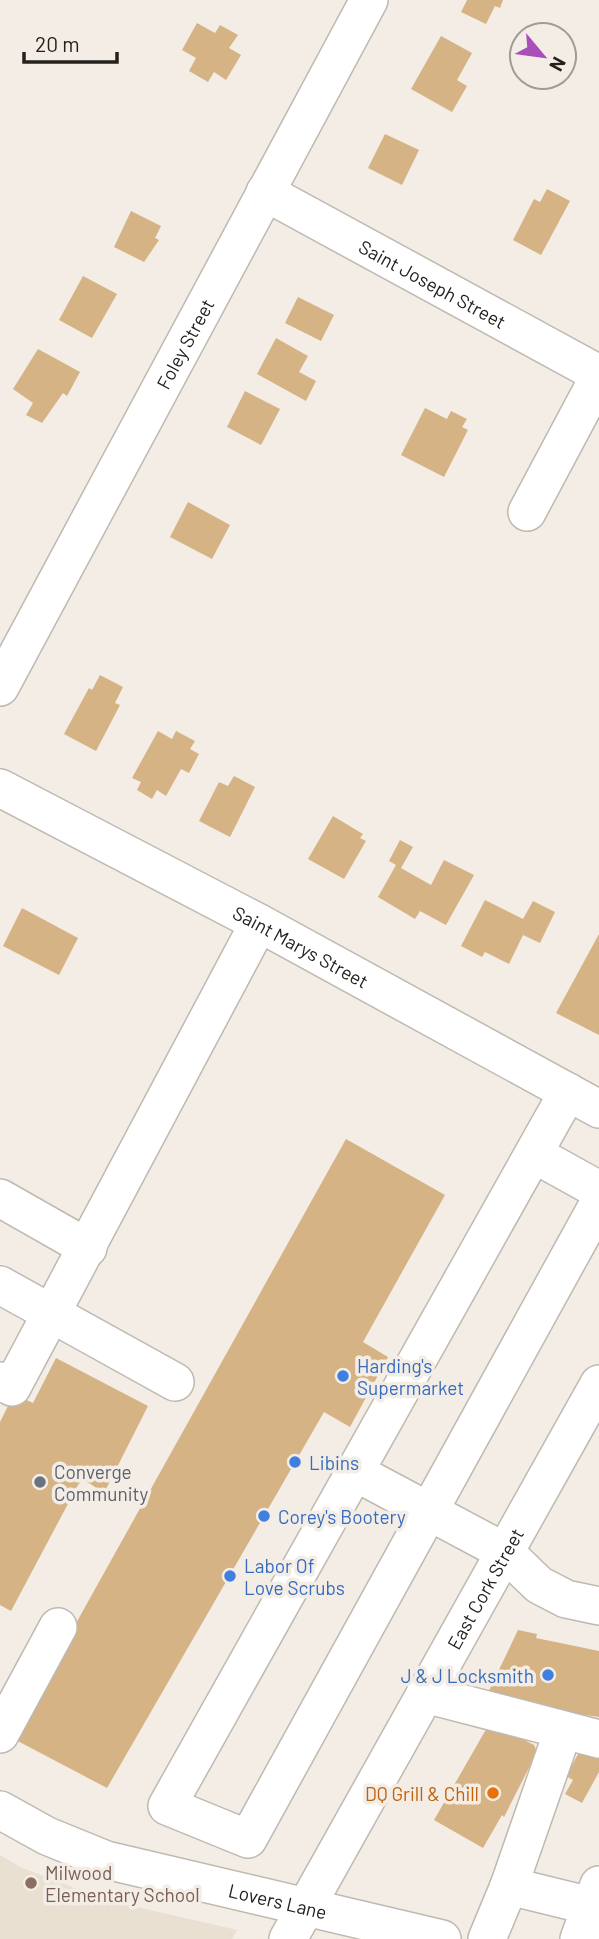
<svg xmlns="http://www.w3.org/2000/svg" width="599" height="1939" font-family="Barlow,sans-serif">
	<style>
		.built { fill: #eae0d2 }
		.building { fill: #d5b385 }
		.lines { fill: none; stroke-linecap: round; stroke-linejoin: round }
		.minor-casing { stroke: #beb9b1; stroke-width: 40 }
		.minor { stroke: #fff; stroke-width: 37 }
		.shop-dot { fill: #3f7fe0; stroke: #f3ede6; stroke-width: 2.5 }
		.worship-dot { fill: #6b7280; stroke: #f3ede6; stroke-width: 2.5 }
		.food-dot { fill: #e8710a; stroke: #f3ede6; stroke-width: 2.5 }
		.education-dot { fill: #8d6e63; stroke: #f3ede6; stroke-width: 2.5 }
		.labels { text-anchor: middle; dominant-baseline: central; stroke-width: 7; stroke-linejoin: round; paint-order: stroke }
		.street-label { font-size: 19px; fill: #23211e; stroke: #f3ede6 }
		.shop-label { font-size: 19px; fill: #366cbe; stroke: #f3ede6; text-anchor: start }
		.worship-label { font-size: 19px; fill: #5b616d; stroke: #f3ede6; text-anchor: start }
		.food-label { font-size: 19px; fill: #c56008; stroke: #f3ede6; text-anchor: end }
		.education-label { font-size: 19px; fill: #785e54; stroke: #f3ede6; text-anchor: start }
	</style>
	<rect width="100%" height="100%" fill="#f3ede6"/>
	<path class="built" d="M0,1855l20,12 83,32 134,31 -5,9h-232z"/>
	<g class="building">
		<path d="M467,0h36l-3,8 -5,-2 -9,18 -25,-12z"/>
		<path d="M197,23l18,10 5,-8 18,10 -9,13 12,7 -15,25 -12,-8 -6,10 -19,-11 7,-13 -14,-8z"/>
		<path d="M441,36l31,17 -15,27 10,6 -15,26 -41,-23z"/>
		<path d="M385,134l34,16 -17,35 -34,-17z"/>
		<path d="M547,189l23,12 -29,54 -28,-15 21,-41 6,3z"/>
		<path d="M131,211l30,15 -6,12 4,2 -15,22 -30,-15z"/>
		<path d="M83,276l34,18 -25,44 -33,-18z"/>
		<path d="M298,297l36,18 -13,26 -36,-18z"/>
		<path d="M276,338l32,18 -9,16 17,9 -10,20 -49,-27z"/>
		<path d="M38,349l42,23 -13,24 -4,-3 -21,30 -16,-8 7,-12 -20,-14z"/>
		<path d="M245,391l35,18 -19,36 -34,-18z"/>
		<path d="M425,408l22,11 4,-8 16,8 -5,8 6,3 -24,47 -43,-22z"/>
		<path d="M188,502l42,23 -18,34 -42,-22z"/>
		<path d="M100,675l23,12 -8,16 5,2 -24,46 -32,-17 25,-46 3,2z"/>
		<path d="M158,731l14,8 4,-8 19,10 -5,8 9,5 -10,19 -8,-4 -15,27 -9,-6 -5,9 -15,-9 4,-8 -9,-4z"/>
		<path d="M234,776l21,11 -25,50 -31,-16 20,-39 9,4z"/>
		<path d="M333,816l30,18 -3,4 6,3 -22,38 -36,-20z"/>
		<path d="M400,840l13,7 -12,21 30,17 13,-25 30,15 -28,50 -26,-14 -5,8 -37,-22 18,-32 -7,-4z"/>
		<path d="M485,900l38,19 10,-18 22,11 -15,31 -17,-8 -14,29 -24,-12 -3,5 -21,-11z"/>
		<path d="M22,908l56,30 -19,37 -56,-29z"/>
		<path d="M599,934v101l-43,-22z"/>
		<path d="M346,1139l99,56 -82,147 25,15 -38,70 -26,-15 -217,376 -95,-50z"/>
		<path d="M56,1358l92,48 -44,87 -21,-14 -5,6 -67,126 -11,-6v-183l14,-28 19,9z"/>
		<path d="M518,1630l19,4 -1,4 63,13v66l-13,-2 -2,5 -99,-21z"/>
		<path d="M496,1725l38,20 3,7 -33,65 -2,-2 -19,33 -49,-28 54,-94z"/>
		<path d="M582,1747l17,9v16l-17,31 -17,-9 8,-14 -7,-4z"/>
	</g>
	<g class="lines">
		<g class="minor-casing">
			<g id="minor">
				<path id="s1" d="M265,192l334,182"/>
				<path d="M527,512l72,-135"/>
				<path id="s2" d="M0,687l369,-687"/>
				<path id="s3" d="M0,788l259,135 340,186"/>
				<path d="M568,1092l-401,714 81,33 351,-636"/>
				<path d="M534,1154l65,36"/>
				<path d="M0,1198l88,50"/>
				<path d="M0,1285l175,97"/>
				<path d="M0,1381l12,6 247,-464"/>
				<path d="M355,1472l150,80 34,33 27,14 33,7"/>
				<path d="M425,1694l174,45"/>
				<path d="M0,1734l58,-107"/>
				<path id="s4" d="M0,1810l47,26 59,24 336,79"/>
				<path d="M509,1886l90,22"/>
				<path id="s5" d="M288,1939l311,-555"/>
				<path d="M487,1939l22,-53 54,-155"/>
				<path d="M579,1939l20,-54"/>
			</g>
		</g>
		<use href="#minor" class="minor"/>
	</g>
	<g class="shop-dot">
		<circle cx="343" cy="1376" r="7"/>
		<circle cx="295" cy="1462" r="7"/>
		<circle cx="264" cy="1516" r="7"/>
		<circle cx="230" cy="1576" r="7"/>
		<circle cx="548" cy="1675" r="7"/>
	</g>
	<circle class="worship-dot" cx="40" cy="1482" r="7"/>
	<circle class="food-dot" cx="493" cy="1793" r="7"/>
	<circle class="education-dot" cx="31" cy="1883" r="7"/>
	<g class="labels">
		<g class="street-label">
			<text stroke="none"><textPath href="#s1" startOffset="191">Saint Joseph Street</textPath></text>
			<text stroke="none"><textPath href="#s2" startOffset="390">Foley Street</textPath></text>
			<text stroke="none"><textPath href="#s3" startOffset="340">Saint Marys Street</textPath></text>
			<text stroke="none"><textPath href="#s5" startOffset="402">East Cork Street</textPath></text>
			<text stroke="none"><textPath href="#s4" startOffset="294">Lovers Lane</textPath></text>
		</g>
		<g class="shop-label">
			<text x="357" y="1365">Harding's<tspan x="357" dy="22">Supermarket</tspan></text>
			<text x="309" y="1462">Libins</text>
			<text x="278" y="1516">Corey's Bootery</text>
			<text x="244" y="1565">Labor Of<tspan x="244" dy="22">Love Scrubs</tspan></text>
			<text x="534" y="1675" text-anchor="end">J &amp; J Locksmith</text>
		</g>
		<g class="worship-label">
			<text x="54" y="1471">Converge<tspan x="54" dy="22">Community</tspan></text>
		</g>
		<g class="food-label">
			<text x="479" y="1793">DQ Grill &amp; Chill</text>
		</g>
		<g class="education-label">
			<text x="45" y="1872">Milwood<tspan x="45" dy="22">Elementary School</tspan></text>
		</g>
	</g>
	<g transform="translate(543 56) rotate(119)"><circle r="33" fill="#f3ede6" stroke="#a09b96" stroke-width="2"/>
	<path d="M0-5L12 26L0 18L-12 26Z" fill="#aa4fba"/>
	<text y="-10" font-size="19" font-weight="bold" text-anchor="middle" fill="#23211e">N</text>
	</g>
	<path d="M24 52v10h93v-10" fill="none" stroke="#23211e" stroke-width="3.5"/>
	<text x="35" y="52" font-size="21" fill="#23211e" stroke="#f3ede6" stroke-width="5" paint-order="stroke">20 m</text>
</svg>
